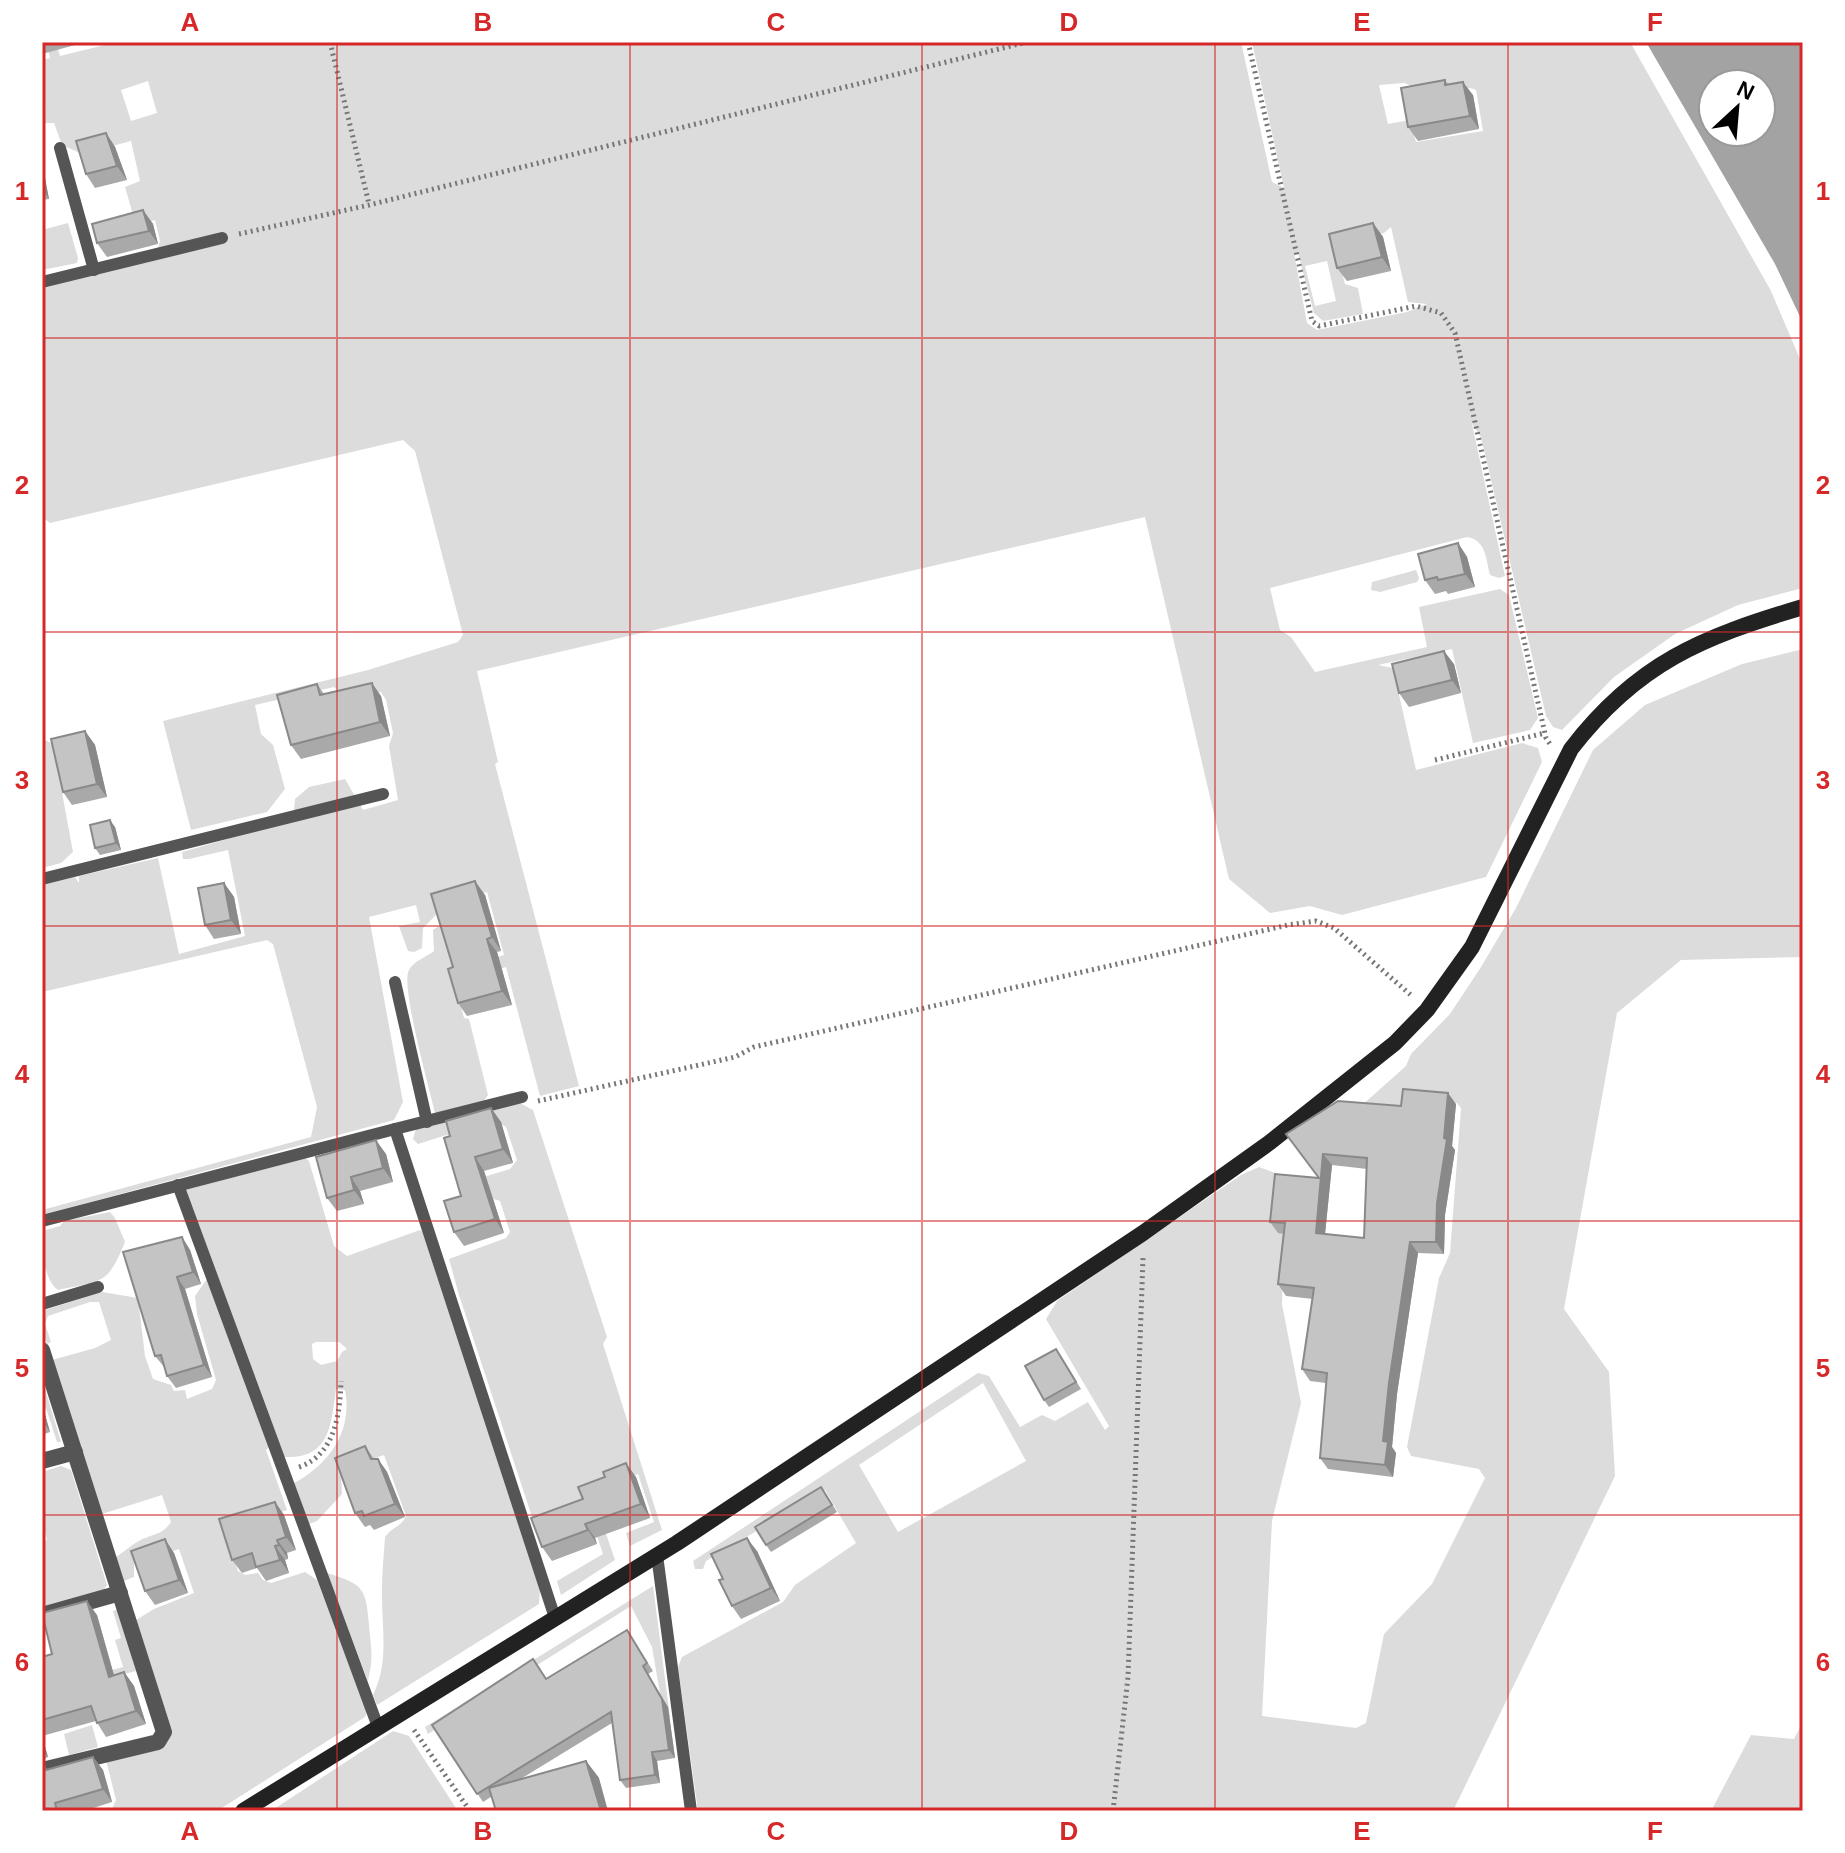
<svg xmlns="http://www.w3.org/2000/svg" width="1845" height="1853" font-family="Helvetica,sans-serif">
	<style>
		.green { fill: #dcdcdc; fill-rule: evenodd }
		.water { fill: #a3a3a3; fill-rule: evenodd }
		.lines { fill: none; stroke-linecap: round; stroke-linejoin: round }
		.path { stroke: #777; stroke-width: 5; stroke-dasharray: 2 4; stroke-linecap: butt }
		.lane { stroke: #555; stroke-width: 12 }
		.street { stroke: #555; stroke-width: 16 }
		.secondary { stroke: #222; stroke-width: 16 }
		.wall { fill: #a9a9a9; fill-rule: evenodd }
		.shaded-wall { fill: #898989 }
		.building { fill: #c4c4c4; stroke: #898989; stroke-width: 2; fill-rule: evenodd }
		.grid { fill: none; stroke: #d62828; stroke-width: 2; stroke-opacity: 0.55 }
		.neatline { fill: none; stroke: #d62828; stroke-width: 3 }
		.grid-label { font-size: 26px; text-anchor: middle; font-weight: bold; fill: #d62828 }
	</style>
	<rect width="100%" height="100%" fill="#fff"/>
	<g class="green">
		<path d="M46,42h10l4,14 57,-14h1124l31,140 12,6 -32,-146h378l141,249 32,75v222l-65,17 -63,29 -61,43 -52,53 -9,-3 -7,-11 -65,-279 -9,-13 33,152 -6,2 -9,-3c-4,-16 -4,-35 -23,-38l-197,51 10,42 11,7 24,35 112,-25 -8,-40 81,-18 9,6 29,123 -8,12 -57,13 -21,-94 -74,16 15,3 23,102 106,-27 16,5 4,14 -56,115 -144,38 -32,-9 -40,7 -41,-34 -84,-362 -668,154 21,91 -3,2 84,322 -39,10 -34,-129 -51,16 9,35 5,1 19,76 -4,6 -49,12c-5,-23 -35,-128 -26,-143 5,-9 17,-13 25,-19l-1,-21 6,-4h5l24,39 36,-10 -17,-63 -38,10 -26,26 -1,20 -8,4 -6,-1 -9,-25 21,-4 -4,-17 -47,12 34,185 -9,18 -352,95v-5l269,-73 6,-30 -44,-163 -6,-4 -225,52v-107l33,-8 4,6v-7l79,-18 21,96 66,-18 -17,-86 -39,9h-6l-1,-7 111,-32 2,-21 14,-12 36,-8 18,31 35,-10 -9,-54 4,-13 -7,-33 -5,-8c-17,2 -34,8 -47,-5l-79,18 6,29 12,11 12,44 -18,23 -76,18 -28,-109 205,-51 90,-28 5,-7 -48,-184 -12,-11 -353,83 -8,-6v-240l115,-26 3,-10 -5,-21 -19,5 -11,-38 15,-6 -9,-40 -49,13 -20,-9 -8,-22h-12v-14l4,-1 -4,-13v-35l8,-2zM148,81l9,32 -26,8 -10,-31zM1404,83l8,3 3,10 55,-8 6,2 7,41 -67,11 -6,-22 -22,4 -9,-39zM1391,227l17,75 19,2 -20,8 -90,18 -10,-7 -13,-70h4l16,60 9,8 40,-7 -5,-26 -13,-4 -11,-41 50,-10zM1327,261l9,40 -21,5 -10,-40z"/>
		<path d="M68,223l10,35 -1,5 -35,7v-40z"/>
		<path d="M1416,570l3,8 -2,4 -37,10 -9,-2 1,-8z"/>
		<path d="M1803,649v308l-122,3 -64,53 -53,296 45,63 6,104 -162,335h-755l-20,-144 4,-10 101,-55 12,-17 61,-42 -31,-53 -119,71 -3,8h-8l-2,-8 285,-188 11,3 31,51 22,-12 13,6 33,-19 17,28 4,-4 -63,-107 11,-18 184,-126 18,-8 19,7 2,5 4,63 -2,62 19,99 -29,118 -10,195 94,12 10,-5 18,-89 48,-50 53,-106 -6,-9 -68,-13 -4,-9 32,-169 11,-25 11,-145 -4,-5 -41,-6 -10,18 -45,-9 45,-40 5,-12 39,-40 31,-47 35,-59 77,-158 52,-45 97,-41zM983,1383l43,78 -128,71 -39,-67z"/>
		<path d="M45,740l8,4 20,108 -12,11 -19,5v-127z"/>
		<path d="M520,1103l13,7 74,227 -4,7 59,186 -32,16 -4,-13 28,-11 -16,-48 -54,20 -2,17 -46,18 -77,-234 -10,-36 57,-21 4,-6 -10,-31 -10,-3 -28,3 -2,-13 1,-4 49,-15 7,-9 -11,-33 -12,-7 -76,24 -5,-5 3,-10z"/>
		<path d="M304,1157l5,4 25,85 13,10 73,-26 6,4 114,355 -1,15 -162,101 -4,-10c17,-35 8,-69 9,-107 0,-17 2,-34 3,-51 6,-9 17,-11 21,-21l-22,-61 -43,15 1,24 -25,27 -8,3 -15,-41c35,-19 59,-52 51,-93l-9,-1c-5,37 -6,70 -52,68l-6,-17 -12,10 21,60 -56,19 -6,8 13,34 7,4 13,-2 5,7 8,3 34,-11 12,8 50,132 -2,5 -148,94h-110l5,-2 4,-9 -10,-40 56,-13 10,-17 -36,-110 18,-11 40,-16 -15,-44 -45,15v13l-10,4 -8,-24c8,-5 14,-11 21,-15 13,-8 25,-6 34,-20l-9,-27 -60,19 -50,-154 43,-12 16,-8 -12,-38h-9l-42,14 -3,8 6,18 -4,2c-4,-12 -7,-22 -2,-34l57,-18 36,6 7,58 8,23 18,6 3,6 11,-1 2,9 25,-10 4,-9 -19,-66 -2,-18 17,-24 -28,-77 2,-6zM316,1342h23l8,7 -5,3 -5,9 -16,4 -8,-6 -1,-15z"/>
		<path d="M110,1212l5,6 10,24c-18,44 -22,38 -67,48 -15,-11 -16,-41 -16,-59l18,-5 4,-5z"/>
		<path d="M42,1379l19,63h-4l-15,-46z"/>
		<path d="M61,1466l10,4 36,115 -4,6 -61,17v-66l5,-2 -5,-21v-47z"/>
		<path d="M605,1531l10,29 -54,35 -4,-14 46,-27 -7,-21z"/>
		<path d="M327,1573c37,11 39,16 42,52 2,25 5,31 -1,56z"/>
		<path d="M653,1586l17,131h-6l-12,-70 -21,-41 -203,128 -3,-7z"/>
		<path d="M118,1609l18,62 -94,24v-6l81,-22 -8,-27 6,-2 -8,-27z"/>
		<path d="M1803,1722v89h-92l40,-76 43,4z"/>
		<path d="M92,1725l6,22 -29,8 -5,-21z"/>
		<path d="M393,1731l16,5 49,75h-187z"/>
	</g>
	<path class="water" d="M1646,42h156l1,281 -28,-59zM1713,84h48v48h-48z"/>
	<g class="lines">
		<g class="path">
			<path d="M330,42l39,162"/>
			<path d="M1248,42l64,279 7,5 97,-20 25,7 14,20 91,405 4,6"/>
			<path d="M239,234l130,-29 658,-163"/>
			<path d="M1435,760l110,-27"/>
			<path d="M538,1101l197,-44 19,-10 534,-122 28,-4 18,7 78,68"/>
			<path d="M299,1467c36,-12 41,-53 42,-86"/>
			<path d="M414,1730l56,81"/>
			<path d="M1113,1811l15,-134 15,-419"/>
		</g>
		<g class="lane">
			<path d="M60,148l34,122"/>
			<path d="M42,282l180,-44"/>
			<path d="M42,879l341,-85"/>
			<path d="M395,982l32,140"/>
			<path d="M395,1129l127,-32"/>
			<path d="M178,1185l200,542"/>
			<path d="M42,1221l353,-92 160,489"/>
			<path d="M42,1304l56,-17"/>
			<path d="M657,1555l34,256"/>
		</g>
		<g class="street">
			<path d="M42,1350l122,382 -6,10 -116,28"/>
			<path d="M42,1461l33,-9"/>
			<path d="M42,1615l78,-22"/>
		</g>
		<path class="secondary" d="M243,1811l434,-268 466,-310 126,-90 126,-100 32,-33 45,-63 99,-198c66,-86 131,-112 232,-142"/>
	</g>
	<g class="wall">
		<path d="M42,42h44l-44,12z"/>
		<path d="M1445,80l3,4 25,11 6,34 -61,12 -10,-14z"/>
		<path d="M106,133l9,14 12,33 -32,8 -9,-14z"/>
		<path d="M42,166l7,33 -7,1z"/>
		<path d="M143,210l10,14 5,20 -51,13 -10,-14z"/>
		<path d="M1373,223l10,14 8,34 -44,10 -10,-13z"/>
		<path d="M1458,543l9,14 8,30 -27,7 -2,-3 -11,3 -10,-14z"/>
		<path d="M1454,664l7,29 -52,14 -10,-14z"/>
		<path d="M317,684l7,10 57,2 9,40 -89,23 -10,-14z"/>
		<path d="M85,731l10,14 12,52 -35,8 -9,-13z"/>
		<path d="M115,827l6,23 -21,5 -5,-7z"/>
		<path d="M224,883l10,14 7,37 -27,5 -9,-14z"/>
		<path d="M485,895l16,56 -4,1 15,53 -45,11 -9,-13 -5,-36z"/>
		<path d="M1456,1104l-4,42 3,4 -10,65 -1,39 -26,-1 -21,141 -5,53 4,6 -3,24 -65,-8 -8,-11 6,-75 -16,-2 -8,-12 11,-70 -27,-3 -8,-12 6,-50 -6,-1 -8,-11 49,-44 -33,-44 115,-28zM1332,1165l35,4 -3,69 -39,-4z"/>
		<path d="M491,1108l10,14 12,41 -29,8 20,62 -40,13 -10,-14 7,-36 -11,-60z"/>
		<path d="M386,1154l7,28 -33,9 4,13 -27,7 -10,-13 -11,-41z"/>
		<path d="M182,1237l8,13 11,34 -16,5 27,88 -36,11 -9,-12 -2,-8 -10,-12z"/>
		<path d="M1056,1349l25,40 -32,18 -5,-7z"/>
		<path d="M42,1404l8,28 -8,3z"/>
		<path d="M365,1446l9,13h4l9,13 18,45 -31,13 -4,-5 -5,2 -10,-14z"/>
		<path d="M636,1477l14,41 -55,20 2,6 -45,17 -10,-14z"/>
		<path d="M826,1494l11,18 -66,40 -5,-7z"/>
		<path d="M275,1502l9,13 12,35 -9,3 1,6 -3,1 4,13 -23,8 -9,-13 -15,5 -10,-13z"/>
		<path d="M757,1551l23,50 -39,18 -9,-13 -9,-27z"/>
		<path d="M174,1553l14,40 -33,12 -10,-14z"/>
		<path d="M97,1615l17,60 10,-3 10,14 12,38 -40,13 -10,-16 -54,15v-79l10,-3z"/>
		<path d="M632,1638l21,33 -5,3 20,33 7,51 -18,3 3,22 -34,5 -6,-8 -8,-57 -93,57 67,-19 13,17 -108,19 -8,5 -51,-77 114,-46z"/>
		<path d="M42,1737l6,20 -6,3z"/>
		<path d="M93,1757l10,13 9,32 -28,9h-42l2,-46 3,5z"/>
	</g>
	<g class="shaded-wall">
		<path d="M1463,82l10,13 6,34 -9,-13z"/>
		<path d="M106,133l9,14 12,33 -10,-14z"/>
		<path d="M42,166l1,1 6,32 -7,-11z"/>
		<path d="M143,210l10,14 5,20 -9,-13z"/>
		<path d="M1373,223l10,14 8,34 -9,-14z"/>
		<path d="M1458,543l9,14 8,30 -10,-13z"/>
		<path d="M1444,651l10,13 7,29 -9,-13z"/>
		<path d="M372,683l9,13 9,40 -10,-14z"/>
		<path d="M85,731l10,14 12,52 -10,-13z"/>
		<path d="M110,820l5,7 6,23 -5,-7z"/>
		<path d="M475,881l10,14 16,56 -9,-14z"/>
		<path d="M224,883l10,14 7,37 -10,-14z"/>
		<path d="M487,939l10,13 15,53 -10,-14z"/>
		<path d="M1448,1093l8,11 -4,42 3,4 -10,65 -1,39 -8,-12 1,-39z"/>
		<path d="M491,1108l10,14 12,41 -10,-14z"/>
		<path d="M376,1140l10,14 7,28 -10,-14z"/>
		<path d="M1323,1154l9,11 -8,79 -8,-11z"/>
		<path d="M475,1157l9,14 20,62 -9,-14z"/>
		<path d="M351,1177l9,14 4,13 -10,-14z"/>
		<path d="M182,1237l8,13 11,34 -8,-12z"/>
		<path d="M1410,1242l8,11 -21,141 -5,53 4,6 -3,24 -8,-12 -2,-24 6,-58z"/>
		<path d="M177,1277l8,12 27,88 -8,-12z"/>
		<path d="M42,1404l8,28 -8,-12z"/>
		<path d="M378,1459l9,13 18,45 -10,-13z"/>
		<path d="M626,1463l10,14 14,41 -9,-14z"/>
		<path d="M275,1502l9,13 12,35 -10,-13z"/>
		<path d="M585,1524l10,14 2,6 -9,-14z"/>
		<path d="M747,1538l10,13 23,50 -9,-13z"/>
		<path d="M165,1539l9,14 14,40 -9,-13z"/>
		<path d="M277,1540l10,13 1,6 -9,-14z"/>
		<path d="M275,1546l10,14 4,13 -9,-13z"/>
		<path d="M87,1601l10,14 21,75 -9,-13z"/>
		<path d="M643,1666l25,41 7,51 -6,-8z"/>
		<path d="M124,1672l10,14 12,38 -10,-13z"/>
		<path d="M42,1737l6,20 -6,-7z"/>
		<path d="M652,1752l5,9 3,22 -5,-8z"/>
		<path d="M93,1757l10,13 9,32 -9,-13z"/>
		<path d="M586,1761l13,17 9,33h-7z"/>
	</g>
	<g class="building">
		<path d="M1445,80v5l18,-3 7,34 -62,11 -7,-39z"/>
		<path d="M106,133l11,33 -31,8 -10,-33z"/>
		<path d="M143,210l6,21 -52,12 -5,-19z"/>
		<path d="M1373,223l9,34 -45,11 -8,-34z"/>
		<path d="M1458,543l7,31 -27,6 -1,-3 -12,3 -7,-26z"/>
		<path d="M1444,651l8,29 -53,13 -7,-29z"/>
		<path d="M372,683l8,39 -89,23 -14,-50 40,-11 3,11z"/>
		<path d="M85,731l12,53 -34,8 -12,-53z"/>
		<path d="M110,820l6,23 -21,5 -5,-23z"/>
		<path d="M475,881l17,56 -5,2 15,52 -44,12 -10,-34 5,-2 -22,-73z"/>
		<path d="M224,883l7,37 -26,5 -7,-37z"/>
		<path d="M1403,1089l45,4 -4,45 3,1 -10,64 -1,39h-26l-21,141 -6,58 5,1 -3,23 -65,-7 7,-85 -25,-4 12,-81 -36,-4 7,-61 -15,-1 5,-48 44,4 -33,-44 52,-33 63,5zM1323,1154l44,4 -3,80 -48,-5z"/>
		<path d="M491,1108l12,41 -28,8 20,62 -41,13 -10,-31 17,-5 -17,-58 6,-2 -4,-15z"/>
		<path d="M376,1140l7,28 -32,9 3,13 -27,8 -11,-41z"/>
		<path d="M182,1237l11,35 -16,5 27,88 -37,11 -6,-21 -6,1 -32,-104z"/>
		<path d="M1056,1349l20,33 -32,18 -19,-34z"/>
		<path d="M365,1446l6,13h7l17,45 -31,12 -2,-5 -7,2 -20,-55z"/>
		<path d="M626,1463l15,41 -56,20 3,6 -46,17 -11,-29 52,-19 -5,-12 27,-10 -2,-5z"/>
		<path d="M821,1487l11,18 -66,40 -11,-18z"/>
		<path d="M275,1502l11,35 -9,3 2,5 -4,1 5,14 -24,7 -4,-14 -20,7 -13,-41z"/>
		<path d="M747,1538l24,50 -39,18 -13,-26 4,-1 -12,-25z"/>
		<path d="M165,1539l14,41 -34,11 -14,-40z"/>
		<path d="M87,1601l22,76 15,-5 12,39 -39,12 -6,-17 -49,14v-63l10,-3 -10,-41z"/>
		<path d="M627,1630l20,33 -4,3 19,33 7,51 -17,2 3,23 -35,5 -9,-68 -134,82 -45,-69 101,-66 13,20z"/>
		<path d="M93,1757l10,32 -48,14 2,8h-15v-46h2l2,5z"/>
		<path d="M586,1761l15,50h-105l-7,-23z"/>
	</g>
	<path class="grid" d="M337,42v1769M630,42v1769M922,42v1769M1215,42v1769M1508,42v1769M42,338h1761M42,632h1761M42,926h1761M42,1221h1761M42,1515h1761"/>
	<rect width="1845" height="1853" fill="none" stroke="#ffffff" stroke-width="88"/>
	<g transform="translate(1737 108) rotate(26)"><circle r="38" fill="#ffffff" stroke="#999999" stroke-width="2"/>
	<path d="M0-6L14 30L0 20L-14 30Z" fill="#000000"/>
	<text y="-12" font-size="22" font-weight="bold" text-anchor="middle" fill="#000000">N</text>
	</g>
	<rect x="44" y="44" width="1757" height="1765" class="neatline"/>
	<g class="grid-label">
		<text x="190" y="31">A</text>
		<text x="483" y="31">B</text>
		<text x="776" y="31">C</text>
		<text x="1069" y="31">D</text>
		<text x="1362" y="31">E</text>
		<text x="1655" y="31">F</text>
		<text x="22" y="200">1</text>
		<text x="1823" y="200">1</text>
		<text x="22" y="494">2</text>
		<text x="1823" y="494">2</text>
		<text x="22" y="789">3</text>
		<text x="1823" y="789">3</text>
		<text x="22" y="1083">4</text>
		<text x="1823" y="1083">4</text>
		<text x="22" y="1377">5</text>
		<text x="1823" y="1377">5</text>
		<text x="22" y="1671">6</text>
		<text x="1823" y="1671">6</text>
		<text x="190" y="1840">A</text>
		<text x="483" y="1840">B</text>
		<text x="776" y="1840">C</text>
		<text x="1069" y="1840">D</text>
		<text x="1362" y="1840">E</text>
		<text x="1655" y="1840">F</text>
	</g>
</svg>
